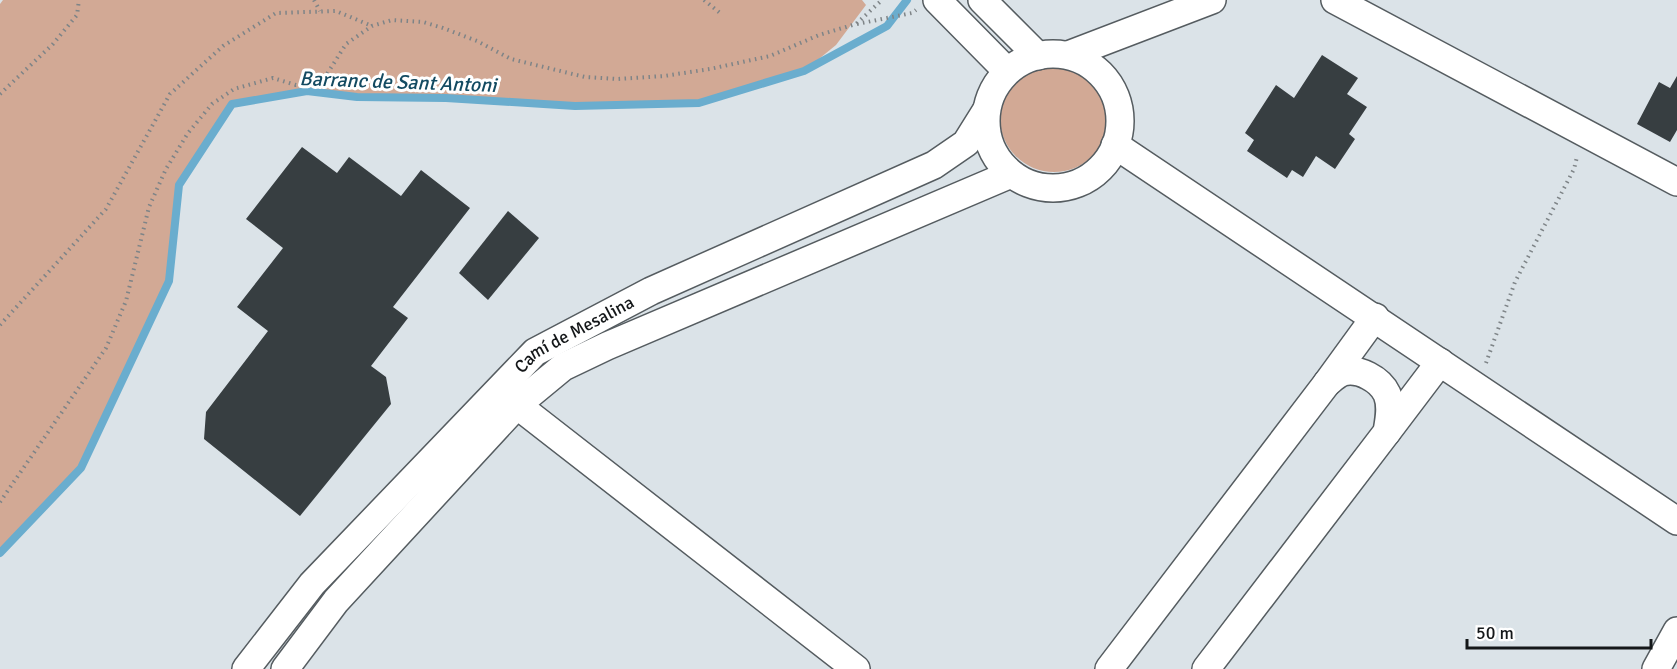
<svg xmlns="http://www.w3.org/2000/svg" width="1677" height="669" font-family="Signika,sans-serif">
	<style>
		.green { fill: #d2a995 }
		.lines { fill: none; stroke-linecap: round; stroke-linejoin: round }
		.stream { stroke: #6aadce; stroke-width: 8 }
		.building { fill: #373e41 }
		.street-casing { stroke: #555c60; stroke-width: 30 }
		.path { stroke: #7e8487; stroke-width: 4; stroke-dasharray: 1.5 4.5; stroke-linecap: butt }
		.street { stroke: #fff; stroke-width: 27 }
		.labels { text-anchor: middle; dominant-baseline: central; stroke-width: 6; stroke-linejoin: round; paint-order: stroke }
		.street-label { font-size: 18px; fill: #141719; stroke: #fff }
		.water-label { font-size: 20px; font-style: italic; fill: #134a61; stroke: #fff }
	</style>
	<rect width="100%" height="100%" fill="#dbe3e8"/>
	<g class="green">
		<path d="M3,0h859l4,5 -30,40 -32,26 -105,32 -124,3 -129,-8 -89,-1 -50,-6 -75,13 -52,81 -11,96 -88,187 -81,85v-549z"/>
		<circle cx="1054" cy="118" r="54"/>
	</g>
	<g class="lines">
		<path class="stream" d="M0,553l81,-85 88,-187 10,-96 53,-81 75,-13 50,6 89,1 129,8 124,-3 105,-32 83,-45 20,-26"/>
	</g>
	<g class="building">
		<path d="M1322,55l36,23 -11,16 20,13 -18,27 6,5 -20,30 -19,-13 -13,21 -11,-7 -5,8 -40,-27 7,-11 -9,-7 31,-48 18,13z"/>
		<path d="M1677,76v54l-7,12 -33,-18 22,-42 11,6z"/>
		<path d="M302,147l35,26 12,-16 52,39 20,-26 49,38 -77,99 15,11 -37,48 15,11 5,27 -91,112 -96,-77 2,-27 62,-81 -31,-24 46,-59 -37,-29z"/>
		<path d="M508,211l31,27 -51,62 -29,-27z"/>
	</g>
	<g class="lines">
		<g class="street-casing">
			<g id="street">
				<path d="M937,0l70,71"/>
				<path d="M982,0l56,56"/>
				<path d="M1335,0l342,182"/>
				<circle cx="1053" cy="121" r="67"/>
				<path d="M1068,55l144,-55"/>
				<path d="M1115,145l562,376"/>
				<path d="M517,405l339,264"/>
				<path d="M1387,432l53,-70"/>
				<path id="s1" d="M246,669l66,-85 223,-232 116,-61 283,-126 32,-22 20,-32"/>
				<path d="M285,669l51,-68 181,-196 46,-38 44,-21 404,-172"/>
				<path d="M1109,669l218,-286 48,-66"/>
				<path d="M1206,669l181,-237c2,-12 5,-26 0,-38 -7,-15 -28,-26 -44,-22 -6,2 -12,8 -16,11"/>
				<path d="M1656,669l21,-38"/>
			</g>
		</g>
		<g class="path">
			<path d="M314,0l6,11"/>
			<path d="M704,0l16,13"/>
			<path d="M857,24l55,-11 4,-3"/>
			<path d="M0,94l53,-50 24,-29 2,-15"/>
			<path d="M0,325l106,-116 64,-115 53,-48 53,-33 60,-2 36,15"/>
			<path d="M1486,363l29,-81 59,-113 3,-12"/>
			<path d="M0,502l106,-154 20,-47 23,-94 17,-38 22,-36 24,-29 22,-15 39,-11 23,7 18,-2 13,-9 19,-30 26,-18 20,-6 31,2 20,6 34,13 34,18 74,18 33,2 46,-3 46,-7 60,-13 49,-21 37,-11 26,-24"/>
		</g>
		<use href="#street" class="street"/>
	</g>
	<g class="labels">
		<g class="street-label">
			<text stroke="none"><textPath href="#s1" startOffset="472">Camí de Mesalina</textPath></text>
		</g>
		<g class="water-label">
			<text transform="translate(398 82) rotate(2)">Barranc de Sant Antoni</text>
		</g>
	</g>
	<path d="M1467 639v9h184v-9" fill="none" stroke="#141719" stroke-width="3"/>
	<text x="1476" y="639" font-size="18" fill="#141719" stroke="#ffffff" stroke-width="4.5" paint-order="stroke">50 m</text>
</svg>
